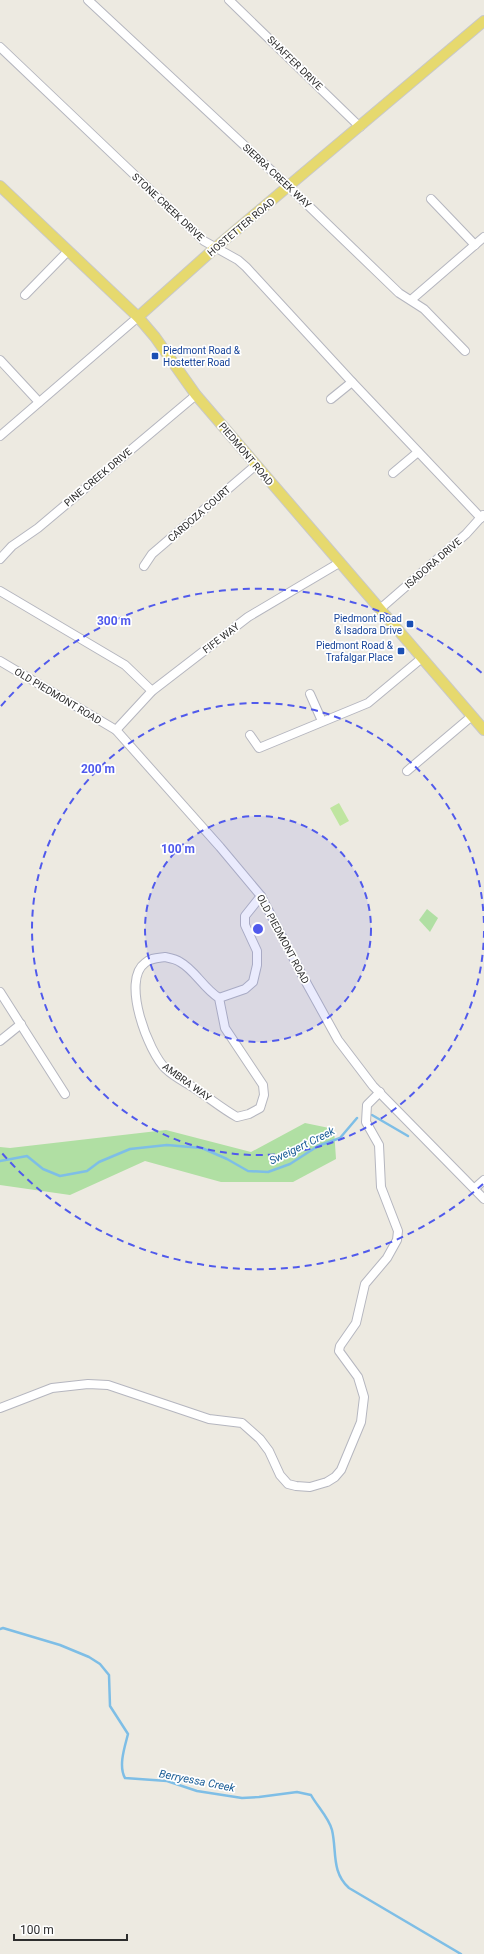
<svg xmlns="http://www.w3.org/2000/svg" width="484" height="1954" font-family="Roboto,sans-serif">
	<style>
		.green { fill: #b0dfa3 }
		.pitch { fill: #bfe5a0 }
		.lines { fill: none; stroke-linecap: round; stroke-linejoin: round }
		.stream { stroke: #7ebee6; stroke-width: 2.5 }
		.minor-casing { stroke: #b5b6bf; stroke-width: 10 }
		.major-casing { stroke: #c8c8c8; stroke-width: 12 }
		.minor { stroke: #fff; stroke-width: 8 }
		.major { stroke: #e6d96e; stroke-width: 10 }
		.ring { fill: none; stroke: #505aec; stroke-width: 2; stroke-dasharray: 7 5 }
		.transit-dot { fill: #1a4fb4; stroke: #fff; stroke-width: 1.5 }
		.labels { text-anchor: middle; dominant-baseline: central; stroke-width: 3.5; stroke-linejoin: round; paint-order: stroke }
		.street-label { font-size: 10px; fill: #2d2d2d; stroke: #fff }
		.transit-label { font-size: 10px; fill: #164399; stroke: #fff; text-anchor: end }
		.water-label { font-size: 11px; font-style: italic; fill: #195c96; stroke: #fff }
		.centre { fill: #505aec; stroke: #fff; stroke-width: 2 }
		.ring-label { font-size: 12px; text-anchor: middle; font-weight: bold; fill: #505aec; stroke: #fff; stroke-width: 3.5; stroke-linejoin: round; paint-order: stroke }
	</style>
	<rect width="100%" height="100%" fill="#edeae1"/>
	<g class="green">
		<path d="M427,909l11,9 -8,14 -11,-12z"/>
		<path d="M305,1123l29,6 2,30 -43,23h-72l-76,-21 -75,34 -70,-10v-38l10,1 156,-18 85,22z"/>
	</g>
	<path class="pitch" d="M339,803l10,18 -9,5 -10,-18z"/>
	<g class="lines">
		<g class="stream">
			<path d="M372,1115l36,21"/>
			<path d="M0,1161l27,-5 16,13 17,7 27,-5 12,-9 31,-13 37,-4 35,3 25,11 21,12 20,1 22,-8 28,-18 22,-8 17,-20"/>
			<path d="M0,1629l3,-1 57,17 29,12 11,7 9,11 1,31 18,28c-3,12 -10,32 -3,44l42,3 30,10 45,7 17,-1 38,-5 14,3c6,11 18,23 21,35 5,21 -1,42 17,58l112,66"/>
		</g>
		<g class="minor-casing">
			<g id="minor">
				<path d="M88,0l201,187 110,106 25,16 41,42"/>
				<path d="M229,0l131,127"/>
				<path d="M0,47l204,194 34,19 8,7 106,115 129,136"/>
				<path d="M431,199l44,46"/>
				<path d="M25,295l43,-44"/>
				<path d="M411,300l73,-63"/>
				<path d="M0,360l39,42"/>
				<path d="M331,399l21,-17"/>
				<path d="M0,436l138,-119"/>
				<path d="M393,473l25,-21"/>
				<path d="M0,559l12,-13 26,-18 158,-133"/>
				<path d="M144,566l8,-12 104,-89"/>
				<path d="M0,591l125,74 27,26"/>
				<path d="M380,609l86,-75 17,-19"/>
				<path d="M0,661l116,69 104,117 41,49 40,77 37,67 35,46 111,113"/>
				<path d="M310,694l12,27"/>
				<path d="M116,730l36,-39 96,-74 91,-54"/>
				<path d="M250,735l9,13 109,-45 54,-45"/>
				<path d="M407,771l65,-55"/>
				<path d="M165,957c5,1 11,2 15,5 15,8 23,26 39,36l6,30 38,57 1,10 -4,13 -11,6 -12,3c-16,-9 -30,-21 -46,-31 -8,-5 -18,-10 -25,-17 -18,-17 -45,-89 -21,-106 5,-5 13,-5 20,-6z"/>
				<path d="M0,992l65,102"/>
				<path d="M219,998l26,-9 8,-7 4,-17v-14l-12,-26v-9l16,-20"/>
				<path d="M0,1041l21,-17"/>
				<path d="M475,1188l9,-8"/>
				<path d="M0,1408l52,-20 36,-4 20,1 101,34 33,4 18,16 9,12 11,24 8,9 8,2 14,1 17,-5 8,-5 6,-7 20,-48 3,-25 -6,-20 -19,-26 1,-5 16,-23 9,-39 22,-26 10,-18 1,-9 -17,-44 -2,-42 -13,-23 1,-17 13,-13"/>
			</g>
		</g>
		<g class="major-casing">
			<g id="major">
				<path d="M0,186l138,131 17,20 41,58 288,335"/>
				<path d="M138,317l77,-69 269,-227"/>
			</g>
		</g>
		<use href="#minor" class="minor"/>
		<use href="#major" class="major"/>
	</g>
	<circle cx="258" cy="929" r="113" fill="#505aec" fill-opacity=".12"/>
	<g class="ring">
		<circle cx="258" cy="929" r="113"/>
		<path d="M484 931A226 226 0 1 1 484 927"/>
		<path d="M483 1184A340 340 0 0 1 1 1152M1 706A340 340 0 0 1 483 674"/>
	</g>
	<g class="transit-dot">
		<rect x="151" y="352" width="8" height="8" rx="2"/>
		<rect x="406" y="620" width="8" height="8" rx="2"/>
		<rect x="397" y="647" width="8" height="8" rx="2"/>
	</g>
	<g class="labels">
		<g class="street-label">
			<text transform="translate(295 63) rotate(44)">SHAFFER DRIVE</text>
			<text transform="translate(277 176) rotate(43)">SIERRA CREEK WAY</text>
			<text transform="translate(168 207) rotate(43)">STONE CREEK DRIVE</text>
			<text transform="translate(241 227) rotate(-40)">HOSTETTER ROAD</text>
			<text transform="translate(246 454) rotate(50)">PIEDMONT ROAD</text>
			<text transform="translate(98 477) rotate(-40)">PINE CREEK DRIVE</text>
			<text transform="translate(199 514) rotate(-41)">CARDOZA COURT</text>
			<text transform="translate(433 563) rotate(-41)">ISADORA DRIVE</text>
			<text transform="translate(221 638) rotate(-37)">FIFE WAY</text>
			<text transform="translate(58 696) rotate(31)">OLD PIEDMONT ROAD</text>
			<text transform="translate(283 939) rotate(62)">OLD PIEDMONT ROAD</text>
			<text transform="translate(187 1082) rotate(36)">AMBRA WAY</text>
		</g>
		<g class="transit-label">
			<text x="163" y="350" text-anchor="start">Piedmont Road &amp;<tspan x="163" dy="12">Hostetter Road</tspan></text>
			<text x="402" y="618">Piedmont Road<tspan x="402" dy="12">&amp; Isadora Drive</tspan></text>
			<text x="393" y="645">Piedmont Road &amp;<tspan x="393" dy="12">Trafalgar Place</tspan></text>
		</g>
		<g class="water-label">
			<text transform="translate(302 1146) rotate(-26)">Sweigert Creek</text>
			<text transform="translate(197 1781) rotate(11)">Berryessa Creek</text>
		</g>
	</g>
	<circle cx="258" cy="929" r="6" class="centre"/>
	<g class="ring-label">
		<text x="114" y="625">300 m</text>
		<text x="98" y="773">200 m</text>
		<text x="178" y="853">100 m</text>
	</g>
	<path d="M14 1934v6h113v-6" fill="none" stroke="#2d2d2d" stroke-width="2"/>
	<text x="20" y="1934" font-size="12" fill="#2d2d2d" stroke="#ffffff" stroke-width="3" paint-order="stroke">100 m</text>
</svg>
